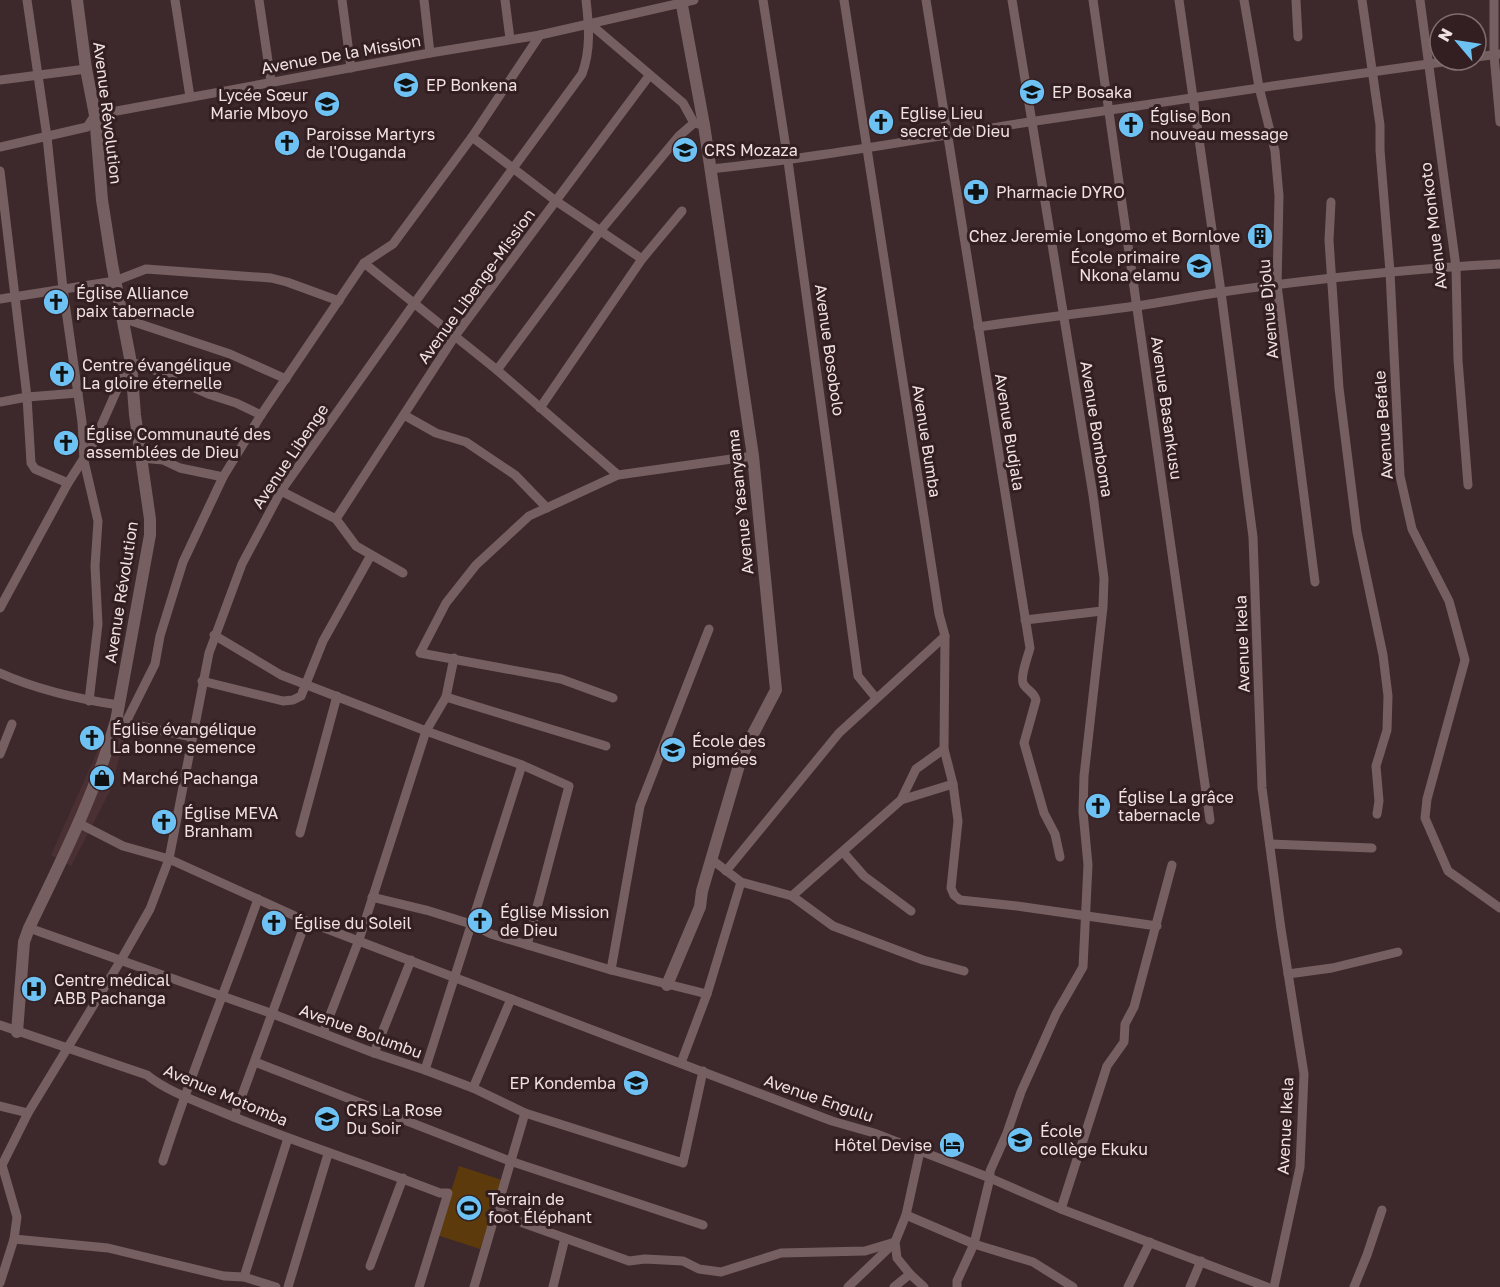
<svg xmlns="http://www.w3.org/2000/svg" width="1500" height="1287" font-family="'Golos Text',sans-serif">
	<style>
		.built { fill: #4b3033 }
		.green { fill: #5d3a0b }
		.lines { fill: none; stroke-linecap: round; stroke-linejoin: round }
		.minor { stroke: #765f60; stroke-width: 9 }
		.tertiary { stroke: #765f60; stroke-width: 12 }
		.labels { text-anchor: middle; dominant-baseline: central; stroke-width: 6; stroke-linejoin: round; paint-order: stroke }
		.street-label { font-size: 16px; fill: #f0e2e3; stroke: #331f21 }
		.poi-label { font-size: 16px; fill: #f0e2e3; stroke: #331f21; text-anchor: start }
	</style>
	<rect width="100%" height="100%" fill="#3d292b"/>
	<path class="built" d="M115,713l16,3 -21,75 -39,75 -20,-11 47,-105 6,-4z"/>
	<path class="green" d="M459,1166l43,14 -22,69 -43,-14z"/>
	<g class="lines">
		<g class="minor">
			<path d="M27,0l20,137 16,152 19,133 2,39 14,60 -3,45 3,58 -9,77"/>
			<path d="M175,0l15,97"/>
			<path d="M259,0l12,81"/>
			<path d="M342,0l9,68"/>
			<path d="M424,0l6,53"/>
			<path d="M505,0l5,39"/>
			<path d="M763,0l25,161 70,515 18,22"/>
			<path d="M844,0l95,614 6,22 -1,113 9,35 5,37 -7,67 3,7 6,5 57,6 140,20"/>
			<path d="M926,0l104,648c-2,8 -11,31 -6,37 4,6 10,7 12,15l-12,43 20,70 11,21 5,23"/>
			<path d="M1093,0l117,820"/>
			<path d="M1179,0l42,292 32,245 9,251 19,141 23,145 -4,93 -26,120"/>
			<path d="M1244,0l15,87 16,64 4,45 -2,89 38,297"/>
			<path d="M1296,0l2,37"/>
			<path d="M1362,0l18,125v25l10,122 10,204 12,53 37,72 16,59 -38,139 -2,19 23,53 52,37"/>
			<path d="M1420,0l36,267 2,93 10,125"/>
			<path d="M1494,0v55l6,67"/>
			<path d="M589,23l94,80 11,20 4,1"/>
			<path d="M1476,57l24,-3"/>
			<path d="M0,80l86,-11"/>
			<path d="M472,137l84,64 86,58"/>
			<path d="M0,147l87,-20 8,-12 335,-62 110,-18 154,-35"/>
			<path d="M710,169c107,-11 213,-31 319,-47 143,-22 285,-42 428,-62"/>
			<path d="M0,171l27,226 4,66 4,6 33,14"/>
			<path d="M1331,202l-2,38 10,148 18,144 26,123 5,41 -1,34 -11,36 3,35 -2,13"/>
			<path d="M364,263l133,107 121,105 135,-19"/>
			<path d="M0,299l115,-18 31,-12 125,9 16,4 52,19"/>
			<path d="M122,318l108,36 56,25"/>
			<path d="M978,327c53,-8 106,-14 159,-21 28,-4 57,-10 85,-14 92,-13 185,-23 278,-28"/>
			<path d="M497,370l103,-139 79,-95 15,-13"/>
			<path d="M0,402l27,-5 51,-4"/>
			<path d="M540,408l102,-149 40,-48"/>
			<path d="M404,415l32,18 30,9 49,33 32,33"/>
			<path d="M141,458l22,2 17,8 43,9"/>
			<path d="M281,491l55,28 20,27 47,27"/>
			<path d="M336,519l119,-183 194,-260"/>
			<path d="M0,608l68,-125 25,-39 27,-61 11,-20 12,2 65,29 28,9 25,12"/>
			<path d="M1025,620l77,-9"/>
			<path d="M214,635l67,40 145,56 96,34 47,21 -42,159"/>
			<path d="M0,673c38,17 78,26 119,32"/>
			<path d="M202,681l81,20 10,-1 8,-4 22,-55 48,-86"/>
			<path d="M446,697l8,-39"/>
			<path d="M613,698l-52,-19 -141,-26 26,-50 30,-38 53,-49 89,-41"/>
			<path d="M121,722l71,15"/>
			<path d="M126,722l29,-58 5,-28 23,-74 40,-85 38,-62 103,-152 29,-19 79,-107 68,-102"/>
			<path d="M0,754l12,-30"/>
			<path d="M901,800l52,-16"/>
			<path d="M80,824l43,22 46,13 137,62 526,200 42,12 116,45 71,31 206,78"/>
			<path d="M300,833l37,-137"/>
			<path d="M1270,844l102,4"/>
			<path d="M843,852l21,24 47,35"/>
			<path d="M711,859l30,23 51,14 41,30 90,34 41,11"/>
			<path d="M726,871l113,-138 106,-97"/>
			<path d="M792,896l109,-96 15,-31 28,-20"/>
			<path d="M372,897l54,13 45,14 20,10 120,36 96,24"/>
			<path d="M29,928l244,86 101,39 51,17 48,18 52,25 158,50 20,-92"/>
			<path d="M611,970l29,-164 69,-177"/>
			<path d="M1288,974l44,-6 66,-16"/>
			<path d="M0,1025l147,50c20,16 46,25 70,35 73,31 149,54 223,83h8l-29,94"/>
			<path d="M323,1033l36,-93 67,-209 20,-34 160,49"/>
			<path d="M374,1053l37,-93"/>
			<path d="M255,1062l255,99 193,64"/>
			<path d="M681,1063l26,-69 34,-112"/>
			<path d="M425,1070l97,-305"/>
			<path d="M473,1088l38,-89"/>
			<path d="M0,1106l28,7"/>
			<path d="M234,1117l72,-196"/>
			<path d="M920,1151l-14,64 -11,27 2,16 13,16 14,13"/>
			<path d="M163,1161c28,-89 64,-174 95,-262"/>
			<path d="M2,1165l26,-52 93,-153 29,-51 19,-50 40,-206 33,-89 39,-73 132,-186 169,-231c9,-24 7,-49 4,-74"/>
			<path d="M496,1209l27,14 106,38 16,-2 38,2 16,8 22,3 60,-19 84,-2 30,-9"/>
			<path d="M1061,1209l46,-143 17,-24 1,-18 9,-17 38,-142"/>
			<path d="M906,1215l68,29 59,18 40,25"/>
			<path d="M14,1239l94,9 116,28 20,1 32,10"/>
			<path d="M370,1266l33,-88"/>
			<path d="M244,1277l44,-139"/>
			<path d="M0,1283l14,-44 3,-22 -15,-52"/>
			<path d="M288,1287l40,-133"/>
			<path d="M474,1287l51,-174"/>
			<path d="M553,1287l12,-49"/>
			<path d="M848,1287l45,-43"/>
			<path d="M894,1287l16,-13"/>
			<path d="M957,1287v-6l17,-37 16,-66v-7l17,-38 14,-41 35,-78 27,-47 5,-102 -5,-53 1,-36 19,-169 1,-29 -11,-83 -81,-495"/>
			<path d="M1128,1287l22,-45"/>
			<path d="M1190,1287l11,-26"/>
			<path d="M1354,1287l13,-32 15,-45"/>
		</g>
		<g class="tertiary">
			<path d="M667,985l33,-78 2,-16 40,-136 34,-65 -23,-234 -49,-331 -23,-125"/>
			<path d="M17,1032l7,-90 5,-14c33,-69 66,-133 87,-207l34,-186v-16l-15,-104 -4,-52 -19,-99 -10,-64 -7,-85 -9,-46 -9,-69"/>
		</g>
	</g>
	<defs>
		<g id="school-disc" transform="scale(1.35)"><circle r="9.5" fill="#6dc2f3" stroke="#331f21"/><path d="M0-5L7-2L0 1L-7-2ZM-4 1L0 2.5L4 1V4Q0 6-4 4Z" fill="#111"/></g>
		<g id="church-disc" transform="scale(1.35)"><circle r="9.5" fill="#6dc2f3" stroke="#331f21"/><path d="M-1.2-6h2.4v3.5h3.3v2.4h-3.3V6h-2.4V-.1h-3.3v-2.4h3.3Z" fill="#111"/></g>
		<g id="pharmacy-disc" transform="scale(1.35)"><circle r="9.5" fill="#6dc2f3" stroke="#331f21"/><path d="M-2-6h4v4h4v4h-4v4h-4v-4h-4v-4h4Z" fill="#111"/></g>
		<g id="building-disc" transform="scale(1.35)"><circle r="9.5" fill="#6dc2f3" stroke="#331f21"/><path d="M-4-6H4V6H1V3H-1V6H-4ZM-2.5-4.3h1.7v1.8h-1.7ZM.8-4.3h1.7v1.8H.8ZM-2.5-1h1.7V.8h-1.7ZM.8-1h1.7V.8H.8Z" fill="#111"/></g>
		<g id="shop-disc" transform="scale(1.35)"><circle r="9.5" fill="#6dc2f3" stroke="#331f21"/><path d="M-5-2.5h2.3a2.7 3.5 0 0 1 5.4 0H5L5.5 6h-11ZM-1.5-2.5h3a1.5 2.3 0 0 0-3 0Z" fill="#111"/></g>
		<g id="hospital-disc" transform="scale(1.35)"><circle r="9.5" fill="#6dc2f3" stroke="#331f21"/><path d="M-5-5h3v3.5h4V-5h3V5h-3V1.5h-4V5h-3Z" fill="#111"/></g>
		<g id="university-disc" transform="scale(1.35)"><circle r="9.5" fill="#6dc2f3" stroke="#331f21"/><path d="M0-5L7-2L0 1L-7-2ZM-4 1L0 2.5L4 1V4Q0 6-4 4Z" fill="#111"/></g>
		<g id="hotel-disc" transform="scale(1.35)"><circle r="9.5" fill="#6dc2f3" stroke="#331f21"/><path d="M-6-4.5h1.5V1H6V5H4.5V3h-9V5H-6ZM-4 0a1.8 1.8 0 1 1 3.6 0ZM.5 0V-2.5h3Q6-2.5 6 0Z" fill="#111"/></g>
		<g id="stadium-disc" transform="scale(1.35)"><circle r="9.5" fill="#6dc2f3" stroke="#331f21"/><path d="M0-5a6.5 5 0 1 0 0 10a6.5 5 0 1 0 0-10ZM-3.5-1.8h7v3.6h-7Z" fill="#111"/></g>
	</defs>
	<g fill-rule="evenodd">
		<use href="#school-disc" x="406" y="85"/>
		<use href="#school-disc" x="1032" y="92"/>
		<use href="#school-disc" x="327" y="104"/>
		<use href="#church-disc" x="881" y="122"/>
		<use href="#church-disc" x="1131" y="125"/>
		<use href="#church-disc" x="287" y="143"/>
		<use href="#school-disc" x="685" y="150"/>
		<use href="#pharmacy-disc" x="976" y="192"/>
		<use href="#building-disc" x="1260" y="236"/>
		<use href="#school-disc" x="1199" y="266"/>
		<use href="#church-disc" x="56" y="302"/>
		<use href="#church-disc" x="62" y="374"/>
		<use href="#church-disc" x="66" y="443"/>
		<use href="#church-disc" x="92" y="738"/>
		<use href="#school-disc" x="673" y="750"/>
		<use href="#shop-disc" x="102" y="778"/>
		<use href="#church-disc" x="1098" y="806"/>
		<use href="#church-disc" x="164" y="822"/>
		<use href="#church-disc" x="480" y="921"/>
		<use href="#church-disc" x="274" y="923"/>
		<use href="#hospital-disc" x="34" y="989"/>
		<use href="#school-disc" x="636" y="1083"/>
		<use href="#school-disc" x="327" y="1119"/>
		<use href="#university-disc" x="1020" y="1140"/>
		<use href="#hotel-disc" x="952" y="1145"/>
		<use href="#stadium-disc" x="469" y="1208"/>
	</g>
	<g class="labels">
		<g class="street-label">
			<text transform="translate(341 54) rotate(-10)">Avenue De la Mission</text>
			<text transform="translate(108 113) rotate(83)">Avenue Révolution</text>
			<text transform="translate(1433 226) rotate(-97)">Avenue Monkoto</text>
			<text transform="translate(476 286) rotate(-54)">Avenue Libenge-Mission</text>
			<text transform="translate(1268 309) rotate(-95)">Avenue Djolu</text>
			<text transform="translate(830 350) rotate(82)">Avenue Bosobolo</text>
			<text transform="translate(1167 408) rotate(82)">Avenue Basankusu</text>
			<text transform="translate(1383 425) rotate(-94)">Avenue Befale</text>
			<text transform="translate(1097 429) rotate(81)">Avenue Bomboma</text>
			<text transform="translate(1010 432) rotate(81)">Avenue Budjala</text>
			<text transform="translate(927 441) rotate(81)">Avenue Bumba</text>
			<text transform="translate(290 456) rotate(-56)">Avenue Libenge</text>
			<text transform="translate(740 502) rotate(-96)">Avenue Yasanyama</text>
			<text transform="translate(121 592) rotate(-81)">Avenue Révolution</text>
			<text transform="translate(1242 644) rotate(-92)">Avenue Ikela</text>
			<text transform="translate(361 1031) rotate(20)">Avenue Bolumbu</text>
			<text transform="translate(226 1095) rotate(23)">Avenue Motomba</text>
			<text transform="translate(819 1098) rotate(19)">Avenue Engulu</text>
			<text transform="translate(1285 1126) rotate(-87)">Avenue Ikela</text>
		</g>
		<g class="poi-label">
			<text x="426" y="85">EP Bonkena</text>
			<text x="1052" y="92">EP Bosaka</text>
			<text x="308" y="95" text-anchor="end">Lycée Sœur<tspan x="308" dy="18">Marie Mboyo</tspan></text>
			<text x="900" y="113">Eglise Lieu<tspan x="900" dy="18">secret de Dieu</tspan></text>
			<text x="1150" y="116">Église Bon<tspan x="1150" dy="18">nouveau message</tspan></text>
			<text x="306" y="134">Paroisse Martyrs<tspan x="306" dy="18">de l'Ouganda</tspan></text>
			<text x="704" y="150">CRS Mozaza</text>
			<text x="996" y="192">Pharmacie DYRO</text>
			<text x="1240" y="236" text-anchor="end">Chez Jeremie Longomo et Bornlove</text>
			<text x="1180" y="257" text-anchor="end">École primaire<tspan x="1180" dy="18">Nkona elamu</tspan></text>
			<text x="76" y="293">Église Alliance<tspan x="76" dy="18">paix tabernacle</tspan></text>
			<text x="82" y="365">Centre évangélique<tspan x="82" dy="18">La gloire éternelle</tspan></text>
			<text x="86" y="434">Église Communauté des<tspan x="86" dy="18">assemblées de Dieu</tspan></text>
			<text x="112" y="729">Église évangélique<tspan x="112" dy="18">La bonne semence</tspan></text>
			<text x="692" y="741">École des<tspan x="692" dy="18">pigmées</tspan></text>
			<text x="122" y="778">Marché Pachanga</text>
			<text x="1118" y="797">Église La grâce<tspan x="1118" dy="18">tabernacle</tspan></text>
			<text x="184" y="813">Église MEVA<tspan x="184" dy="18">Branham</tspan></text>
			<text x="500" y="912">Église Mission<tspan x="500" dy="18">de Dieu</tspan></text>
			<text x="294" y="923">Église du Soleil</text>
			<text x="54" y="980">Centre médical<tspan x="54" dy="18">ABB Pachanga</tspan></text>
			<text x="616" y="1083" text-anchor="end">EP Kondemba</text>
			<text x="346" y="1110">CRS La Rose<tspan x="346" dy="18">Du Soir</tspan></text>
			<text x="1040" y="1131">École<tspan x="1040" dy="18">collège Ekuku</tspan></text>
			<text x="932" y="1145" text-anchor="end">Hôtel Devise</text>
			<text x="488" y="1199">Terrain de<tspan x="488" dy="18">foot Éléphant</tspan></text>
		</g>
	</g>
	<g transform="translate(1458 42) rotate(299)"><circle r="28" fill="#331f21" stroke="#7f6d6f" stroke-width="1.5"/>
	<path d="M0-4.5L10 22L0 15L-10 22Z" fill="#6dc2f3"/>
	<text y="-9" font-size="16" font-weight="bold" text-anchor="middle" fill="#f0e2e3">N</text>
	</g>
</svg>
